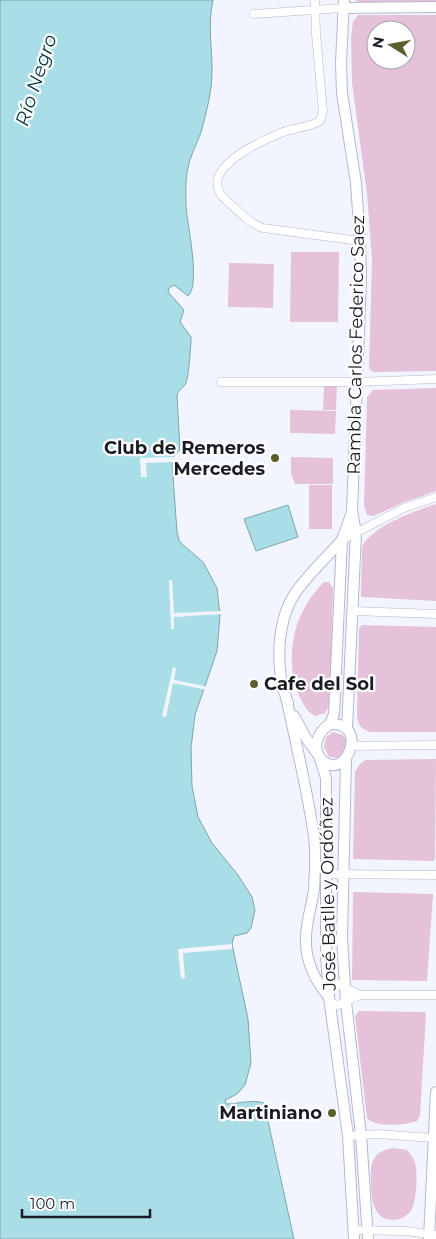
<svg xmlns="http://www.w3.org/2000/svg" width="436" height="1239" font-family="Montserrat,sans-serif">
	<style>
		.green { fill: #e6c1da; fill-rule: evenodd }
		.water { fill: #a9dee7; stroke: #7ea4ac }
		.pier { fill: #f2f5ff }
		.lines { fill: none; stroke-linecap: round; stroke-linejoin: round }
		.minor-casing { stroke: #b3b9d0; stroke-width: 9 }
		.tertiary-casing { stroke: #b3b9d0; stroke-width: 12 }
		.minor { stroke: #fff; stroke-width: 8 }
		.tertiary { stroke: #fff; stroke-width: 10 }
		.poi-dot { fill: #5d602d; stroke: #fff; stroke-width: 2 }
		.labels { text-anchor: middle; dominant-baseline: central; stroke-width: 4.5; stroke-linejoin: round; paint-order: stroke }
		.street-label { font-size: 18px; fill: #1a1c24; stroke: #fff }
		.poi-label { font-size: 18px; font-weight: bold; fill: #1a1c24; stroke: #fff; text-anchor: end }
		.water-label { font-size: 19px; font-style: italic; fill: #01363c; stroke: #fff }
	</style>
	<rect width="100%" height="100%" fill="#f2f5ff"/>
	<g class="green">
		<path d="M355,0h81v2h-77z"/>
		<path d="M358,15h78v356l-63,1 -4,-4 3,-108 -5,-66 -15,-111 -1,-46 2,-15zM376,30h30v30h-30z"/>
		<path d="M291,252h48l-1,70h-48z"/>
		<path d="M229,263l45,1 -1,44 -45,-1z"/>
		<path d="M324,385l13,1 -1,24h-13z"/>
		<path d="M436,388v103l-34,12 -28,13 -7,-1 -3,-10 3,-108 6,-7z"/>
		<path d="M290,410l46,1 -1,23 -45,-1z"/>
		<path d="M291,457l42,1v26h-38l-4,-11z"/>
		<rect x="309" y="485" width="23" height="44"/>
		<path d="M436,504v97l-74,-4 -1,-2 1,-49 2,-3c14,-19 50,-32 72,-39z"/>
		<path d="M324,582h5l4,6 -3,117 -5,8 -9,3c-7,-3 -10,-7 -13,-13 -15,-25 -14,-61 -3,-86 6,-14 14,-25 24,-35z"/>
		<path d="M362,625l74,2v105h-65c-10,-2 -14,-8 -14,-18l2,-85z"/>
		<path d="M333,732l10,3c7,9 3,15 -4,23l-10,-1 -5,-10 2,-10z"/>
		<path d="M436,759l-1,100 -2,2 -80,-2 2,-87 5,-8 5,-4z"/>
		<path d="M354,892l79,2 -6,87 -75,-1 1,-87z"/>
		<path d="M359,1011l66,1 1,2 -6,102 -3,5c-12,4 -41,7 -50,-3l-12,-102z"/>
		<path d="M394,1148l13,2c3,4 7,8 8,13 3,10 2,41 -5,49 -4,5 -12,8 -17,8 -25,0 -22,-34 -22,-51 1,-13 10,-20 23,-21z"/>
	</g>
	<g class="water">
		<path d="M0,0h213c-7,29 2,58 -2,87 -2,15 -6,31 -10,45 -4,12 -11,24 -13,36 -3,12 -2,26 -2,38 1,18 15,78 2,90l-14,-11 -5,3 -1,4 16,18 -4,12 11,15v5c-1,11 -2,32 -5,41 -2,5 -8,6 -9,13l3,54 -7,7 -1,5 5,70 2,8 3,4 21,18 14,26 3,27 -3,36 -22,64 -4,33 1,38 6,31 14,26 26,32 14,22 3,13 -4,18 -4,5 -13,3 -2,8 16,75 3,44 -6,22 -8,9 -12,6 1,4c12,0 27,-5 38,-1l30,136h-294z"/>
		<path d="M288,505l10,32 -42,14 -12,-32z"/>
	</g>
	<g class="pier">
		<path d="M178,457l-3,5 -29,1 1,14h-6l-1,-19z"/>
		<path d="M169,580h3l2,33 49,-2v3l-49,3v12h-3z"/>
		<path d="M173,667l3,1 -2,12 34,7 -1,3 -34,-7 -7,34 -4,-1z"/>
		<path d="M232,944v5l-49,4 2,25 -4,1 -3,-30z"/>
	</g>
	<g class="lines">
		<g class="minor-casing">
			<g id="minor">
				<path d="M315,0l1,34 7,78 -3,9c-11,6 -25,7 -37,11 -22,9 -91,39 -56,69 11,10 22,22 36,27l97,13"/>
				<path d="M254,14l89,-6"/>
				<path d="M221,382h136l79,-3"/>
				<path d="M342,540l62,-32 32,-11"/>
				<path d="M353,611l83,3"/>
				<path d="M352,746l84,-1"/>
				<path d="M326,874l110,1"/>
				<path d="M328,986l8,-3 24,12"/>
				<path d="M330,1003l8,2 22,-10h76"/>
				<path d="M348,1136l30,-2 55,4"/>
				<path d="M353,1230l52,1 31,4"/>
			</g>
		</g>
		<g class="tertiary-casing">
			<g id="tertiary">
				<path d="M344,0l-3,63 1,30 14,90 4,58 1,37 -9,233 4,22 -9,195"/>
				<path d="M343,8l93,-1"/>
				<path d="M286,697c10,46 21,92 28,139 2,17 1,36 0,53 -2,16 -8,33 -8,49 -1,22 9,43 23,59"/>
				<path d="M288,703c-13,-31 -12,-79 6,-108 13,-20 32,-37 48,-55"/>
				<path d="M294,716l12,22 11,15"/>
				<path d="M330,724l4,-10 8,-174 10,-28"/>
				<path d="M330,724c41,-2 15,59 -8,36 -11,-11 -5,-28 8,-36z"/>
				<path d="M320,759l6,19v178l3,41 19,139 6,103"/>
				<path d="M346,759l-4,179 4,64 15,133 7,104"/>
				<path d="M429,1239l7,-147"/>
			</g>
		</g>
		<use href="#minor" class="minor"/>
		<use href="#tertiary" class="tertiary"/>
	</g>
	<g class="poi-dot">
		<circle cx="275" cy="458" r="5"/>
		<circle cx="254" cy="684" r="5"/>
		<circle cx="332" cy="1113" r="5"/>
	</g>
	<g class="labels">
		<g class="street-label">
			<text transform="translate(356 345) rotate(-89)">Rambla Carlos Federico Saez</text>
			<text transform="translate(328 894) rotate(-91)">José Batlle y Ordóñez</text>
		</g>
		<g class="poi-label">
			<text x="265" y="448">Club de Remeros<tspan x="265" dy="21">Mercedes</tspan></text>
			<text x="264" y="684" text-anchor="start">Cafe del Sol</text>
			<text x="322" y="1113">Martiniano</text>
		</g>
		<g class="water-label">
			<text transform="translate(36 80) rotate(-72)">Río Negro</text>
		</g>
	</g>
	<g transform="translate(391 45) rotate(281)"><circle r="24" fill="#ffffff" stroke="#a3a4a7"/>
	<path d="M0-4L9 19L0 12L-9 19Z" fill="#5d602d"/>
	<text y="-8" font-size="14" font-weight="bold" text-anchor="middle" fill="#1a1c24">N</text>
	</g>
	<path d="M22 1209v8h128v-8" fill="none" stroke="#1a1c24" stroke-width="2.5"/>
	<text x="30" y="1209" font-size="15" fill="#1a1c24" stroke="#ffffff" stroke-width="4" paint-order="stroke">100 m</text>
</svg>
